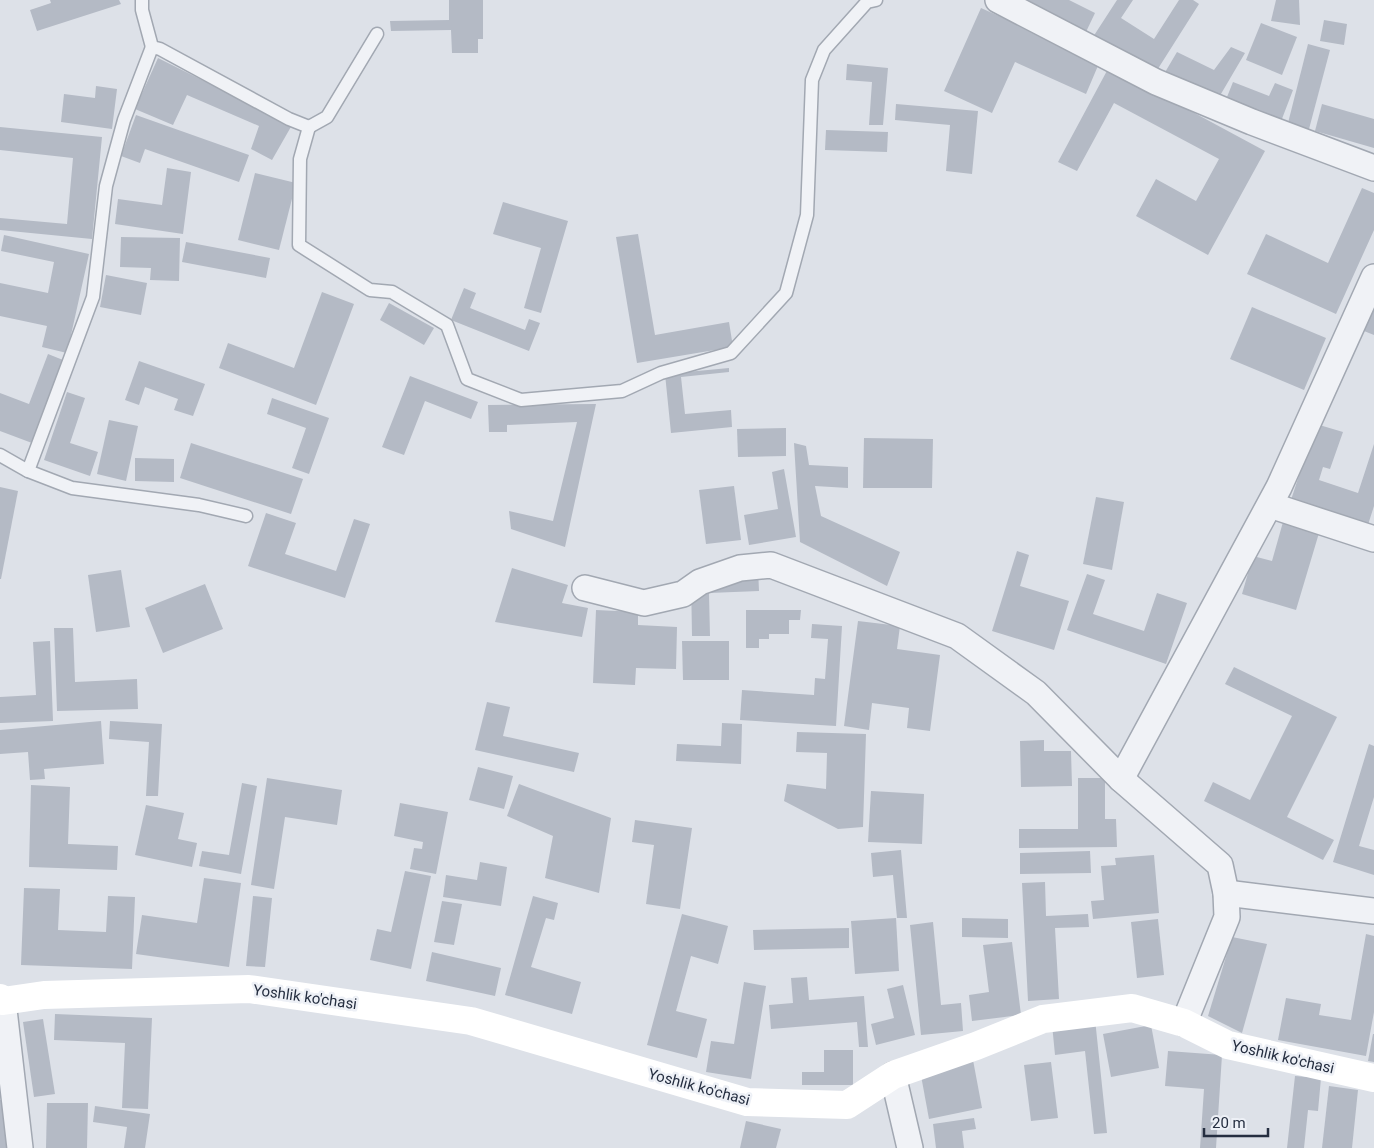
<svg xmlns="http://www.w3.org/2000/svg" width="1374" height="1148" font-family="Roboto,sans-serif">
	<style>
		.building { fill: #b4bac5 }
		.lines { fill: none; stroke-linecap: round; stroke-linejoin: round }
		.lane-casing { stroke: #a2a8b2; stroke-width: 15 }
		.street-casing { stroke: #a2a8b2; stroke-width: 28 }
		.lane { stroke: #f0f2f6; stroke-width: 12 }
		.street { stroke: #f0f2f6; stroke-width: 25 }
		.secondary { stroke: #fff; stroke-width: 28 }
		.labels { text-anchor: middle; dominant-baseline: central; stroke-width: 5; stroke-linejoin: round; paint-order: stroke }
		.street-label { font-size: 15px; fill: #252e40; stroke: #edf0f6 }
	</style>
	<rect width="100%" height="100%" fill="#dde1e8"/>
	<g class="building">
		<path d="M50,0h69l2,4 -84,27 -7,-21 21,-7z"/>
		<path d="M449,0h34v39h-5v14h-26l-1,-23 -60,1 -1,-10 59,-1z"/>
		<path d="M1016,0h53l26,13 -10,21z"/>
		<path d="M1117,0h16l-12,18 33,21 25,-39h14l6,4 -45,71 -61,-38z"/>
		<path d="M1276,0h23l1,25 -29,-4z"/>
		<path d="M981,8l119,53 -14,33 -71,-32 -23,51 -48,-22z"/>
		<path d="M1324,20l23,4 -3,21 -24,-4z"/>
		<path d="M1261,23l36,14 -15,38 -36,-15z"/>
		<path d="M1308,44l22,6 -21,79 -21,-6z"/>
		<path d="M1231,47l14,6 -27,46 -54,-25 13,-22 37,18z"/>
		<path d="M158,58l134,67 -20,35 -21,-11 8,-23 -72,-31 -14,30 -38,-16z"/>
		<path d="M847,64l41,4 -5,57h-14l3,-43 -26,-2z"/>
		<path d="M1109,67l156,84 -57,104 -72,-39 20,-37 40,22 23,-42 -105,-56 -37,68 -19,-9z"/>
		<path d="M1233,82l36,14 6,-13 18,7 -13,34 -55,-22z"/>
		<path d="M96,86l21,3 -5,40 -51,-7 3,-28 31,4z"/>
		<path d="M896,104l82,7 -6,63 -26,-3 4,-46 -55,-5z"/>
		<path d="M1322,104l52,15v29l-59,-17z"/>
		<path d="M136,115l113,40 -10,27 -94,-33 -5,14 -19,-7z"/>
		<path d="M0,127l102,10 -10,102 -92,-9v-12l67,6 6,-66 -73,-8z"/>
		<path d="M826,130l62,2 -1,20 -62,-2z"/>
		<path d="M167,168l24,4 -8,62 -68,-10 3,-25 44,6z"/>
		<path d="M255,173l41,10 -17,67 -41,-10z"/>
		<path d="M1362,188l12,5v37l-38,84 -89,-40 19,-40 62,29z"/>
		<path d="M503,202l65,19 -27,92 -17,-5 17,-60 -48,-14z"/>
		<path d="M638,234l17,101 74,-13 4,25 -96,16 -21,-126z"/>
		<path d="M4,235l85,19 -22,99 -25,-6 5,-21 -47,-10v-33l48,10 6,-31 -53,-11z"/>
		<path d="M121,237l59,1 -1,43 -29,-1 1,-12 -31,-1z"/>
		<path d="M186,242l84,16 -4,20 -84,-16z"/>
		<path d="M106,275l41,8 -6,32 -41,-8z"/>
		<path d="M464,288l12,5 -6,15 55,22 4,-11 11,4 -11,28 -78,-31z"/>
		<path d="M322,292l32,12 -38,101 -97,-37 9,-25 66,25z"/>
		<path d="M389,303l45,25 -10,17 -44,-25z"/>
		<path d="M1374,304v31l-15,-6z"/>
		<path d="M1252,307l74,31 -22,52 -74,-31z"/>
		<path d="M48,354l15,6 -31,83 -32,-12v-38l29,11z"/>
		<path d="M139,361l66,23 -12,32 -19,-6 4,-11 -33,-12 -6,18 -14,-5z"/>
		<path d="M729,368v4l-48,5 4,37 46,-4 1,17 -61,6 -6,-59z"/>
		<path d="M410,376l68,26 -7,17 -46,-18 -21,54 -22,-8z"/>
		<path d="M67,392l18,6 -15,45 28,9 -8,24 -46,-16z"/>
		<path d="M272,398l57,20 -20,56 -17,-6 14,-40 -39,-14z"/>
		<path d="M596,404l-31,143 -54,-18 -2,-18 44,10 24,-99 -70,3v7h-18l-1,-27z"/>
		<path d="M109,420l29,6 -12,55 -29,-7z"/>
		<path d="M1316,424l27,8 -13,37 -7,-2 -4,13 39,13 16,-49v62l-8,25 -77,-25z"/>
		<path d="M786,428v28l-48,1 -1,-28z"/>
		<path d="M864,438l69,1 -1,49h-69z"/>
		<path d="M191,443l112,36 -12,35 -111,-36z"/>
		<path d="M794,443l12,3 3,19 39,2v21l-33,-2 6,30 79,36 -13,34 -87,-44z"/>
		<path d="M135,458l39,1v23l-39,-1z"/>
		<path d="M784,469l12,68 -47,8 -5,-30 34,-6 -6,-37z"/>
		<path d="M734,486l7,54 -35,4 -7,-54z"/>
		<path d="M0,487l18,4 -17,88h-1z"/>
		<path d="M1096,497l28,5 -12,68 -29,-6z"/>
		<path d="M266,513l30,10 -11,31 51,17 18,-52 16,5 -25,74 -97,-32z"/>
		<path d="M1283,522l36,11 -23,77 -54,-16 11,-38 19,5z"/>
		<path d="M1017,551l12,4 -9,31 49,15 -15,49 -62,-19z"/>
		<path d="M512,568l56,17 -6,18 26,5 -6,29 -87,-15z"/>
		<path d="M758,568l1,23 -50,2 1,43h-18l-1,-58z"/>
		<path d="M121,570l9,57 -34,5 -8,-57z"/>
		<path d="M1087,574l18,6 -12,34 51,17 13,-38 30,10 -21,61 -99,-34z"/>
		<path d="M205,584l18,45 -60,24 -18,-45z"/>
		<path d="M596,610l42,2v13l39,2 -1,42 -40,-1 -1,17 -42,-2z"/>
		<path d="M746,610h55l-1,10h-11v14h-20v5h-10v9h-13z"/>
		<path d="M858,621l42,5 -3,23 43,6 -10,76 -23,-3 2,-20 -37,-5 -3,27 -25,-4z"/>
		<path d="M812,624l30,2 -6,100 -96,-6 2,-30 72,5 1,-17 10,1 3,-40 -17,-1z"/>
		<path d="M54,628h19l2,54 62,-3 1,30 -81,2z"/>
		<path d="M50,641l3,80 -53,2v-26l36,-2 -3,-53z"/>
		<path d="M682,641h47v39h-46z"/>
		<path d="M1234,667l103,50 -50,100 47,23 -11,20 -119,-59 9,-19 37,18 42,-84 -67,-32z"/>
		<path d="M487,702l23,5 -7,29 76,17 -5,19 -99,-22z"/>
		<path d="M101,721l3,43 -60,5 1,10 -15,1 -2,-28 -28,2v-24z"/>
		<path d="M110,721l52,3 -4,72h-12l3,-54 -40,-3z"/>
		<path d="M722,723l20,1 -1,40 -65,-3 1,-17 44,2z"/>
		<path d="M797,732l69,2 -3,93 -25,2 -54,-28 3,-17 39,5 1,-36 -31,-1z"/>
		<path d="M1044,740v11h27l1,35 -51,1 -1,-46z"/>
		<path d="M1369,744l5,2v51l-15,49 15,4v25l-41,-13z"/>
		<path d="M478,767l35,9 -9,33 -35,-9z"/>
		<path d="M267,778l75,12 -5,35 -52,-8 -11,72 -23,-4z"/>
		<path d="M1078,778h27v41h11l1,28 -98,1v-19h59z"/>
		<path d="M242,783l15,3 -16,88 -42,-8 3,-15 27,4z"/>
		<path d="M519,784l92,34 -12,75 -54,-15 8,-42 -46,-20z"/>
		<path d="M31,785l39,2 -2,57 50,2 -1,24 -88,-3z"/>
		<path d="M871,791l53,3 -2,50 -54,-2z"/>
		<path d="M400,803l48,9 -12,62 -26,-5 4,-21 8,1 1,-7 -29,-6z"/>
		<path d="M146,805l38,8 -6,26 19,4 -5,24 -57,-12z"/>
		<path d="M635,820l57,8 -12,81 -34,-5 8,-59 -22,-3z"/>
		<path d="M901,850l6,68h-10l-4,-43 -20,2 -2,-24z"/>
		<path d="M1090,851l1,22 -71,1v-21z"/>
		<path d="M1154,855l5,58 -66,6 -2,-18 13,-1 -3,-34 15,-1 -1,-7z"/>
		<path d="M480,862l27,5 -6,39 -58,-9 3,-22 31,5z"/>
		<path d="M405,871l26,5 -20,93 -41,-9 7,-31 14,3z"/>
		<path d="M204,878l37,5 -12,84 -93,-13 6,-39 55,8z"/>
		<path d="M1045,882l1,34 42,-2 1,13 -34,1 4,71 -31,2 -6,-118z"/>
		<path d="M24,888l36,1 -2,41 48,2 2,-36 27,1 -3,72 -111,-4z"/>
		<path d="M253,896l19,2 -7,69 -19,-1z"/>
		<path d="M533,896l25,7 -4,17 -8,-2 -15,49 50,15 -9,32 -67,-19z"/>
		<path d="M442,901l20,3 -8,41 -20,-3z"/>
		<path d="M682,914l46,12 -10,38 -27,-8 -15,55 31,8 -10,39 -50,-13z"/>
		<path d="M896,918l3,53 -44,3 -4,-53z"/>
		<path d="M962,918l46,1v19l-46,-1z"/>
		<path d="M1158,919l6,56 -27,3 -6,-56z"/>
		<path d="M933,922l8,83 20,-2 2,28 -42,4 -11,-110z"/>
		<path d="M849,928v20l-95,2 -1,-20z"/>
		<path d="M1366,934l8,2v76l-8,44 -88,-16 8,-42 35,6 -2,11 32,5z"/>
		<path d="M1232,937l35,7 -25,89 -34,-17z"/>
		<path d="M1012,942l9,73 -49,6 -3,-26 20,-3 -6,-47z"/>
		<path d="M432,952l69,16 -6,28 -69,-15z"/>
		<path d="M807,977l2,23 55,-4 4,51h-9l-2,-25 -86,7 -2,-24 24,-2 -2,-25z"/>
		<path d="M744,982l22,4 -15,93 -45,-7 5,-31 23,3z"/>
		<path d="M903,985l12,50 -39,10 -5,-21 23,-6 -7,-29z"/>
		<path d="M55,1014l97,4 -4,91 -26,-1 3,-65 -71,-3z"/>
		<path d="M43,1019l12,75 -21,3 -11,-75z"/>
		<path d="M1095,1019l12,114 -13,1 -9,-83 -30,4 -3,-31z"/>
		<path d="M1151,1025l8,43 -48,9 -8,-43z"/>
		<path d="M1373,1034h1v28l-6,-1z"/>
		<path d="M824,1050h29v35h-51v-13h22z"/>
		<path d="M1168,1051l54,4 -6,93h-16l4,-59 -39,-3z"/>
		<path d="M973,1060l9,48 -53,11 -9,-49z"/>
		<path d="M1051,1062l7,56 -27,3 -7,-56z"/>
		<path d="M1295,1076l26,2 -3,33 -10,-1 -4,38h-17z"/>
		<path d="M1329,1086l29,4 -6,58h-30z"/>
		<path d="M7,1099l6,49h-13v-48z"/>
		<path d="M47,1103h41l-1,45h-41z"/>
		<path d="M95,1106l55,8 -5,34h-21l3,-21 -34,-5z"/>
		<path d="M974,1118l2,11 -14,2 2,17h-28l-3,-24z"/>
		<path d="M746,1121l35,8 -5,19h-36z"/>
	</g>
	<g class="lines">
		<g class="lane-casing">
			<g id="lane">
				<path d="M142,0v10l10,37 8,2 129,70 20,8 -9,32 -1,86 71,45 22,2 55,33 20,54 54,21 101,-9 39,-18 70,-20 55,-60 21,-78 5,-135 12,-30 43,-48 9,-2"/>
				<path d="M309,127l18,-10 50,-83"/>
				<path d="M0,455l28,16 44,17 127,17 47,11"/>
				<path d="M28,471l65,-174 13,-111 18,-66 28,-73"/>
			</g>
		</g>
		<g class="street-casing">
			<g id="street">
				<path d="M998,0l158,82 96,40 122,46"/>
				<path d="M1270,505l104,34"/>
				<path d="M585,588l59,15 39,-9 17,-12 40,-14 31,-3 186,71 79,57 85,86 99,86 6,28 1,24 -43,106"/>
				<path d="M1121,779l158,-292 95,-210"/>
				<path d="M1226,893l148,18"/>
				<path d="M3,1001l17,147"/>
				<path d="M893,1075l17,73"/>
			</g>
		</g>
		<use href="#lane" class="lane"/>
		<use href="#street" class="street"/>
		<path class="secondary" d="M0,998l3,3 41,-6 205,-6 222,32 276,81 100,3 46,-30 83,-29 67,-27 89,-11 52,15 44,22 146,33"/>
	</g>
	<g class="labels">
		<g class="street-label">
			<text transform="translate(305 997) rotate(8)">Yoshlik ko'chasi</text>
			<text transform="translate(1283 1057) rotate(13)">Yoshlik ko'chasi</text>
			<text transform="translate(699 1087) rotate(15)">Yoshlik ko'chasi</text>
		</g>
	</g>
	<path d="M1204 1128v8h64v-8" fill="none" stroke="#252e40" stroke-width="2.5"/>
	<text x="1212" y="1128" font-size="15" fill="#252e40" stroke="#edf0f6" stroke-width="4" paint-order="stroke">20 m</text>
</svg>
